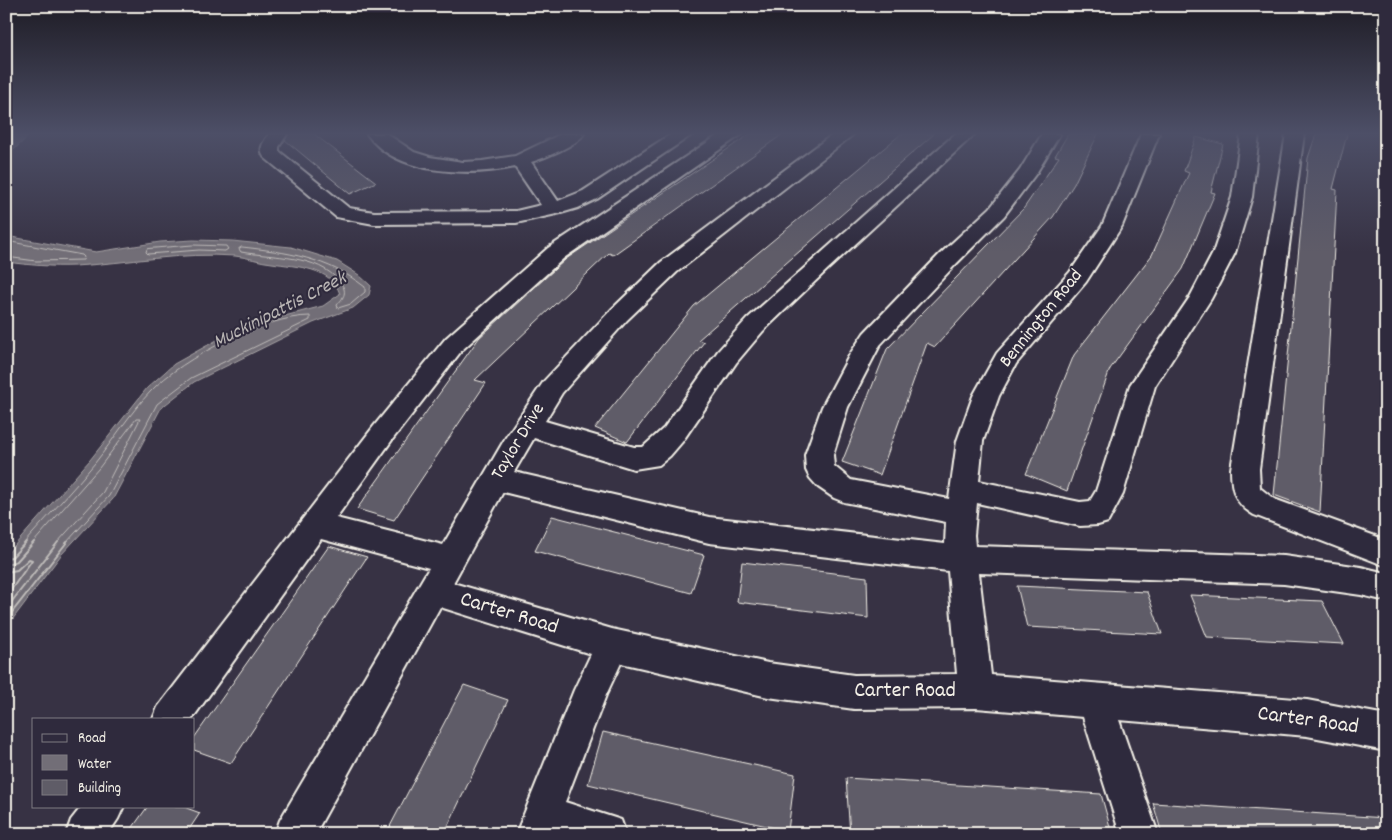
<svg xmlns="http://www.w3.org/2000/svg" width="1392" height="840" font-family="Dekko,sans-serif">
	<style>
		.water { fill: #726e77; stroke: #a6a2a4 }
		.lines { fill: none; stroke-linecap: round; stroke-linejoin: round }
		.shore-far1 { stroke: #c0bdbb; stroke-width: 1 }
		.shore { stroke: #c0bdbb; stroke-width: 2 }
		.building { fill: #5f5c67; stroke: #f4f1e8 }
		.minor-casing { stroke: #f4f1e8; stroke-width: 4 }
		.minor { fill: #2f2a3d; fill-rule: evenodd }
		.labels { text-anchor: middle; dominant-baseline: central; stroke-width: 4; stroke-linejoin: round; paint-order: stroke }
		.street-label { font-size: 19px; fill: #f4f1e8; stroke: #2f2a3d }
		.water-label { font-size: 20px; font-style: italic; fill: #bab6b5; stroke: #2f2a3d }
		.near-street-label { font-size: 22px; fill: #f4f1e8; stroke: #2f2a3d }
	</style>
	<rect width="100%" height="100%" fill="#373244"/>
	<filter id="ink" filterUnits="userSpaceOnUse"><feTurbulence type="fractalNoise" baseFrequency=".02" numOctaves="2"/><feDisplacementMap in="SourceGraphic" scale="10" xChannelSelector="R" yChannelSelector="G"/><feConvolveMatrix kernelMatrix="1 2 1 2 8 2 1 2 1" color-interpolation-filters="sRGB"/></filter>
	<g filter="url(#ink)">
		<g class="water">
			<path d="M7,134h24l-25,23z"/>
			<path d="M6,236l90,16 64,-10 33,-2 39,1 59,6 46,14 22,14 12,11 -2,9 -16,13 -40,15 -119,59 -33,26 -48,91 -52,56 -55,73v-73l84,-95 57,-72 27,-24 43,-24 33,-15 73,-19 17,-12c-9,-27 -43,-27 -68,-31 -12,-1 -25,-6 -37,-7 -54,-4 -107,7 -160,10 -24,1 -46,-1 -69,-4z"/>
		</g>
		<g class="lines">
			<g class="shore-far1">
				<path d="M6,241l76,14 2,2 -1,3 -47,1 -30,-4"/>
				<path d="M193,245l33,1 2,3 -3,2 -26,-1 -51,4 -2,-2 1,-3z"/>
				<path d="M242,247c45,5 86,11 123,40v5l-14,12 -13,4 -1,-3c7,-8 11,-13 3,-23 -23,-28 -66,-24 -99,-30l-2,-3z"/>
				<path d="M24,543c24,-27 49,-53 71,-80 19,-24 35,-50 56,-72 31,-33 114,-75 159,-75v4l-119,58 -34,26 -48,92 -43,47"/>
				<path d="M33,543l66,-75 37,-49h4l-37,73 -46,51"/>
			</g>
			<g class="shore">
				<path d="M6,558l6,-1 14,-15"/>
				<path d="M6,565l11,-4 17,-19"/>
				<path d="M6,572l11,-2 12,-11 3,1 -26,37"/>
				<path d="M6,609l52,-67"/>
				<path d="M6,620l61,-78"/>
			</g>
		</g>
		<g class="building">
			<path d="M289,134h25l62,48 -26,12 -65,-54z"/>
			<path d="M750,134h33l-170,121 -4,-2 -134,127 11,3 -92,137 -37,-11 122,-171 87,-79z"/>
			<path d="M901,134h33l-236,206 6,2 -77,100 -32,-14 99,-122z"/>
			<path d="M1068,134h30l-24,50 -21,33 -118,130 -8,-4 -47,132 -38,-13 45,-113 137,-141 35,-51 -4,-1z"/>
			<path d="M1316,134h31l-14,55 4,1 -17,322 -46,-17 34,-337z"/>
			<path d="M1196,137l27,7 -12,48 4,1 -32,76 -73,100 -43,122 -41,-17 48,-119 78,-100 37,-82 -5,-2z"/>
			<path d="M552,516l152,39 -13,38 -156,-42z"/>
			<path d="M329,546l38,11 -136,206 -37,-13v-12z"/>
			<path d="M742,562l125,15 1,41 -131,-16z"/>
			<path d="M1017,586l130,6 15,42 -135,-7z"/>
			<path d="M1190,595l132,6 22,43 -137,-7z"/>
			<path d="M464,685l44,15 -64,134h-58z"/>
			<path d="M603,732l192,42 -7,57 -200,-47z"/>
			<path d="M846,778l255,16 11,40h-262z"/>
			<path d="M1153,803l233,15v16h-224z"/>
			<path d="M148,806h33l19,7 -14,21h-58z"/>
		</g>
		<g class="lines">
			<g class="minor-casing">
				<g id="minor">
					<path d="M269,134h18l-8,13v4l70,57 25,4 142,-1 25,-6 -26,-38c-43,9 -119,9 -148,-33h20l27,18 16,5 33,5 19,-1 33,-5 46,-22h23c-8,12 -40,24 -53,28l27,39 25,-10 88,-57h22l-96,65 -19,9 -17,5 -45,10 -142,1 -38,-7 -72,-60c-6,-9 0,-15 5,-23z"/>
					<path d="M720,134h22l-178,124 -102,92 -70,90 -56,78 107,27 63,-108 38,-56 67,-71 50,-48 172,-128h21l-177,138 -50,48 -65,73 -17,28 89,26h9l21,-19 54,-77 29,-32 208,-185h20l-147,135 -65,62 -27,32 -54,79 -12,14 -11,9 -25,4 -100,-31 -20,34 195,45 236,27 1,-22 -102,-20 -10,-4 -16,-11 -8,-9 -4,-8 -1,-15 17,-48 28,-53 14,-21 76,-79 50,-46 30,-38 22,-36h18l-23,38 -33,44 -48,48 -76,81 -32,62 -15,48 1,11 17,14 98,19 8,-58 16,-45 24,-43 73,-81 32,-46 39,-92h18l-37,92 -36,56 -70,82 -17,32 -16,45 -4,40 101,21 10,-1 6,-10 34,-106 60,-88 23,-44 19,-56 9,-63h18l-7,63 -17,56 -24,46 -56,87 -32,108 -15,28 -10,3 -18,1 -103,-23 -3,32 1,11 309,10 77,11 25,6v28l-25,-6 -77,-11 -305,-11 12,102 316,25 79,15v36l-79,-15 -188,-16 39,114h-38l-37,-117 -107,-9 -122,1 -86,-12 -147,-34 -15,32 -41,107 56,18 5,14h-110l58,-144 17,-36 -151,-47 -125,227h-40l5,-14 149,-252 -108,-29 -129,180h-39l5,-12 216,-281 72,-88 102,-90zM503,492l206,51 239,28 9,103 -103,1 -86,-12 -156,-34 -159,-46z"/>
					<path d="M1286,134h18l-45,335 1,19 14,11 112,41v26l-132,-51c-19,-11 -23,-25 -23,-46z"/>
					<path d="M82,806h42l-6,13 -10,15h-42l5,-14z"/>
				</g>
			</g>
			<use href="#minor" class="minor"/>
		</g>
	</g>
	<linearGradient id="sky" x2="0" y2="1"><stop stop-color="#1e1c25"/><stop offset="0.53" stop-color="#4d4f67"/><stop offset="1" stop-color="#4d4f67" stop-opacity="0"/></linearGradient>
	<rect width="1392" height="252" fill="url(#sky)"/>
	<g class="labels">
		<g class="street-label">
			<text transform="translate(1042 319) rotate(-51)">Bennington Road</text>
			<text transform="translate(519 442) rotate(-59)">Taylor Drive</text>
		</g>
		<g class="water-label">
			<text transform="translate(280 311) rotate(-27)">Muckinipattis Creek</text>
		</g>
		<g class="near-street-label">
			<text transform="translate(509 614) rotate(17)">Carter Road</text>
			<text x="905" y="691">Carter Road</text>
			<text transform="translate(1308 721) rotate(8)">Carter Road</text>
		</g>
	</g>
	<rect width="1392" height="840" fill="none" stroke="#2f2a3d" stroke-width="25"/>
	<rect x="12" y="12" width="1367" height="815" fill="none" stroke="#f4f1e8" stroke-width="2" filter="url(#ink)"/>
	<rect x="32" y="718" width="162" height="90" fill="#2f2a3d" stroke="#7e7a81"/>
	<rect x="42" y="734" width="25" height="8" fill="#2f2a3d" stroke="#7e7a81"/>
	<text x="78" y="742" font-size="15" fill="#f4f1e8">Road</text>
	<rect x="42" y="755" width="25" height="15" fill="#726e77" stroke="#7e7a81"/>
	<text x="78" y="768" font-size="15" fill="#f4f1e8">Water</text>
	<rect x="42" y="780" width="25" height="15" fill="#5f5c67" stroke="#7e7a81"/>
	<text x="78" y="792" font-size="15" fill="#f4f1e8">Building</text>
</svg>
